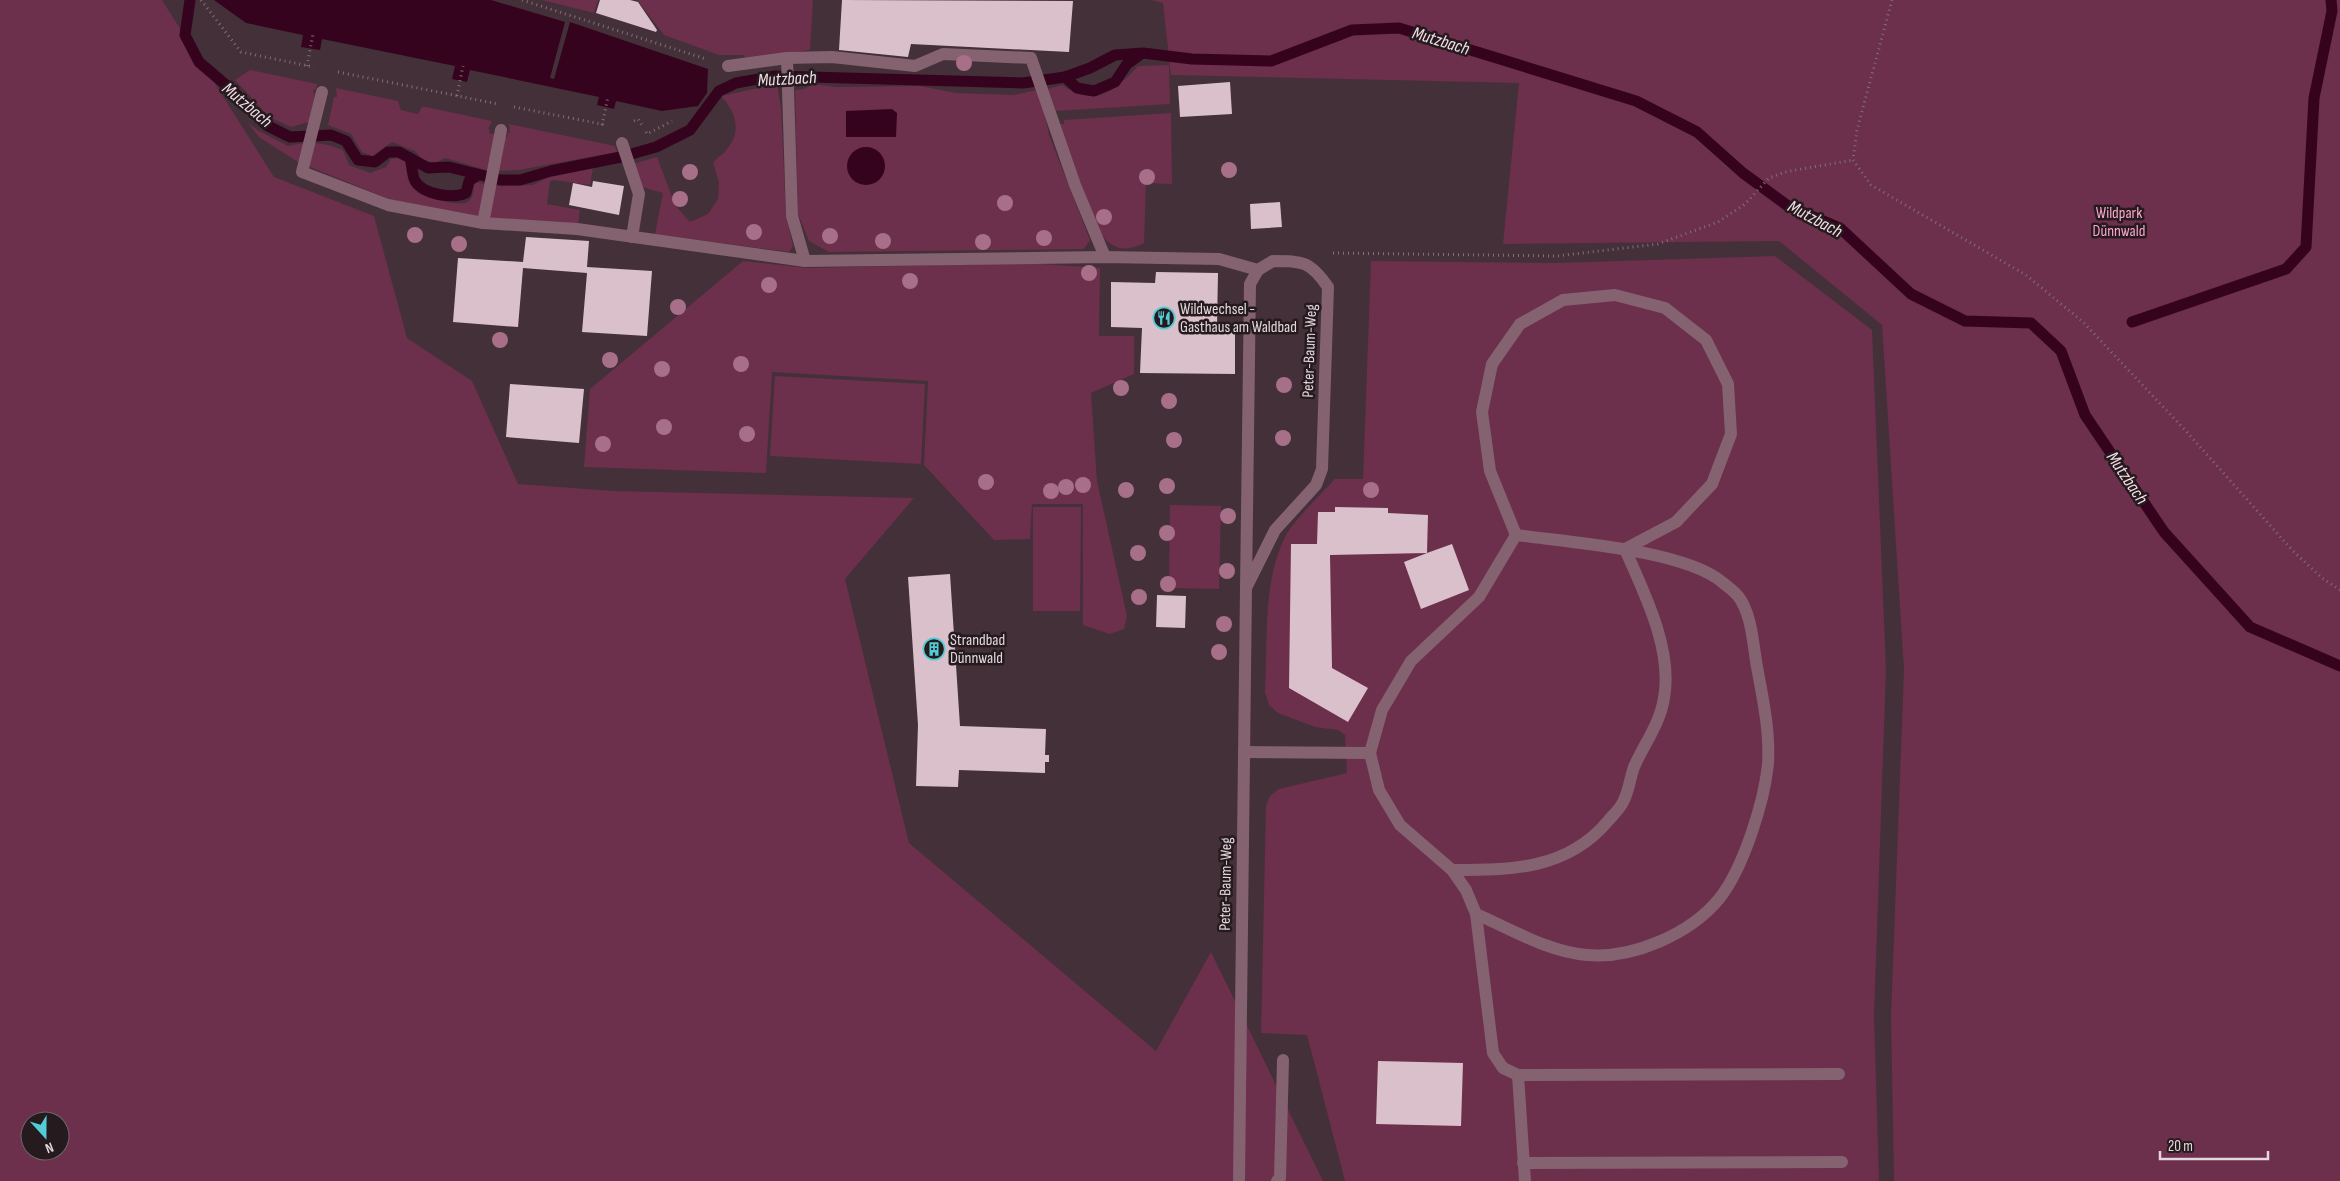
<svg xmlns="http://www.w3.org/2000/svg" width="2340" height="1181" font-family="'Sofia Sans Condensed',sans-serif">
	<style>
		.green { fill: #6c2f4c; fill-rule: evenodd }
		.water { fill: #36031f }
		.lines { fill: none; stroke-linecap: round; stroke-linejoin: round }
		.stream { stroke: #36031f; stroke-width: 11 }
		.building { fill: #dac0ca }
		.path { stroke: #827077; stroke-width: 3; stroke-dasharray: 1 4; stroke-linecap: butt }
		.service { stroke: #856270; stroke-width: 12 }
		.minor { stroke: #856270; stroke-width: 12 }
		.tree { fill: #a87088 }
		.labels { text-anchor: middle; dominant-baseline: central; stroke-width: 5; stroke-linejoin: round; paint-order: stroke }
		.park-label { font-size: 16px; fill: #faa5c9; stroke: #251b1f }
		.poi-label { font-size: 16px; fill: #e4d7dc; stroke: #251b1f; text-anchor: start }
		.street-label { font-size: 16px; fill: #e4d7dc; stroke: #251b1f }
		.water-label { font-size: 18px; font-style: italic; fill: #f4dde6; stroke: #251b1f }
	</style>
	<rect width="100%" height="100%" fill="#443038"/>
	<g class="green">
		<path d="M0,0h162l112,177 100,39 33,122 65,43 46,103 96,7 300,7 -69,81 64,264 247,208 55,-99 112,229h-1323zM30,1121h30v30h-30z"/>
		<path d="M542,0h56l-4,13z"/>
		<path d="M637,0h176l-3,50 -65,9 -1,-4h-25l-55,-20z"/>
		<path d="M1151,0h1189v1181h-446l-3,-165 13,-346 -22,-345 -103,-84 -276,3 16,-161 -348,-8 -8,-72z"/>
		<path d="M1169,65l1,39 -114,7 -8,-22 14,-4c33,23 52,7 76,-19z"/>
		<path d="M250,70l67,14 -1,5h-2l-1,4 2,1 -6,28 -18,5 -22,-10 -34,-37z"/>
		<path d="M777,84l4,24 5,108 7,30 -4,6 -134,-18 8,-41 -21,-6 -9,-23 24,-7 18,48 15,17 18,-8 10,-15 1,-17 -6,-19c4,-6 10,-8 14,-14 15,-18 9,-37 -6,-53z"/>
		<path d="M813,84l23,3 84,-1 36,7 58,2 22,-5 9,26 4,19 41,105 -6,9 -255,3 -20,-11 -11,-27 -3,-124 9,-1z"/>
		<path d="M336,88l62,13 3,9 17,4 4,-7h4l66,14 -4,8 2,1 -1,3 8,2 -8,36 -43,-13 -12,5 -12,-4 -7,-8 -23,-9 -20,14 -10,-4 -11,-18 -23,-9 6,-28h3z"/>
		<path d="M1171,113l1,71 -26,-1 -2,60c-12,6 -24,9 -36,-1 -15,-12 -41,-96 -48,-118h4v-4z"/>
		<path d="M247,122l12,9 29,15c20,-5 36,-4 55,4l6,15 21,8 16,-6 5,-8 5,-1 11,4c2,7 2,17 5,24 4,10 50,23 57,15 5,-5 4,-12 6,-19l20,4 38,-1 21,-11 39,-6 -3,17 -36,-5 -4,1 -3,23 33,6 -2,14 -101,-7 -88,-18 -91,-37 -39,-25z"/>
		<path d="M509,124l106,22 2,6 -98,18 -23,1 7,-34h4l1,-4h2z"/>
		<path d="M1775,256l97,74 14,340 -12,346 5,165h-534l-38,-146 -46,-2 5,-227 4,-10 9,-7 68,-16 -2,-38 -7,-5 -23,-3 -37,-14 -9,-8 -4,-13c3,-50 -3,-109 20,-155 7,-15 38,-45 50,-58h28l8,-218 186,2z"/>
		<path d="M743,261l64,7 220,-5 73,5 -1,68h35v38l-43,19 6,88 30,135 -3,13 -14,5 -27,-9v-121h-51l-2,35 -36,1 -70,-75 4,-84 -156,-9 -6,101 -182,-6 6,-78z"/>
		<path d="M775,376l150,8 -4,80 -151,-8z"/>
		<path d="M1170,505l51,1 -2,83 -50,-1z"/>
		<path d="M1033,507h48l-1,104h-47z"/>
	</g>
	<g class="water">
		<path d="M214,0h277l74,22 -15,56 4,1 16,-57 138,47 -1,24 -9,13 -36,5 -46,-10 -2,8 -17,-4 2,-8 -129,-27 -3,12 -15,-3 3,-13 -133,-27 -2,11 -19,-3 2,-12 -57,-12z"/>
		<path d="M892,109l5,4 -1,24h-50v-26z"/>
		<circle cx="866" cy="166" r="19"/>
	</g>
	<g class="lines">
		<g class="stream">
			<path d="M190,0l-5,35 14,27 34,29 33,34 24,12 41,-2 15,6 12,19 17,2 13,-10h11l29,16 21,-1 52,13h19l31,-9 70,-14 35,-10 34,-17 29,-39 17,-8 39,-7 248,7 42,-6 25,-9 25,-13 28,-2 49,6 79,2 81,-31 47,-2 237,73 61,31 46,41 45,33 52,22 71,66 54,27 66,2 30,28 24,64 79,117 86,95 90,39"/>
			<path d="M1065,77l12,11 17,3 21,-9 12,-18 14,-10"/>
			<path d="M410,158c2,6 2,18 5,23 9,14 38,18 51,12l3,-12 9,-6"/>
			<path d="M2132,322l154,-53 20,-22 8,-149 18,-87 -1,-11"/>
		</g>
	</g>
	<g class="building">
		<path d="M600,0h30l8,2 19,28 -1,2 -60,-19z"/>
		<path d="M842,0l231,1 -4,51 -158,-8 -3,13 -69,-7z"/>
		<path d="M1230,82l2,32 -52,3 -2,-31z"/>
		<path d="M593,181l31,5 -5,29 -50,-10 4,-22 19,4z"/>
		<path d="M1280,202l2,25 -31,2 -1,-25z"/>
		<path d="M526,237l63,4 -2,26 65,4 -5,65 -65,-4 5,-59 -64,-5 -5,59 -65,-5 5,-64 65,4z"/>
		<path d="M1156,272l62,1 -1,53h13l-1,5h6v43l-95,-1 2,-45 -31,-1v-45l44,1z"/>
		<path d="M510,384l74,5 -5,54 -73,-6z"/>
		<path d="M1335,507l53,1v5l40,2 -1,38 25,-9 17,46 -48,19 -17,-47 23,-9 -97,2 2,113 36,20 -20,34 -59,-34 2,-144h26l1,-32h17z"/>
		<path d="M950,574l10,152 86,3 -1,26h4v7h-4v11l-86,-3 -1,17 -42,-1 2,-61 -10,-148z"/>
		<path d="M1157,595l29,1 -1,32 -29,-1z"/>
		<path d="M1378,1061l85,2 -2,63 -85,-2z"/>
	</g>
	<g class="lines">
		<g class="path">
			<path d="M201,0l40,52 73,15"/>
			<path d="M522,0l184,59"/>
			<path d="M1892,0l-35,130 -4,30 18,25 155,90 57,47 102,108 108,121 29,27 18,12"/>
			<path d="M307,66l6,-32"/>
			<path d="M338,72l160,32"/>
			<path d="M457,96l6,-30"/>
			<path d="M514,107l92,18"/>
			<path d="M634,121l4,-2 5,8"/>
			<path d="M602,125l6,-28"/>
			<path d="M646,132l1,2 25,-13"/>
			<path d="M1333,253l224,3 101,-12 60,-22 27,-18 24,-26 16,-6 68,-12"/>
		</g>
		<g class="service">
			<path d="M787,58l5,158 13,45"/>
			<path d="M728,66l59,-8 45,-1 83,9 28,-12 88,4 44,127 30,72"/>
			<path d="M322,92l-20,80 86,33 95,18 94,6 228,32 300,-4 114,2 39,11"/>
			<path d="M622,143l17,51 -7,43"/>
			<path d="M483,223l18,-93"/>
			<path d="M1244,752l126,1 9,37 21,35 52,45 14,20 10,24c35,15 72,38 111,41 46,4 103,-21 132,-56 24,-30 45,-96 49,-135 2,-32 -5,-65 -11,-97 -4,-22 -5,-53 -19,-71 -4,-5 -11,-10 -16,-14 -38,-32 -155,-40 -206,-47"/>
			<path d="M1370,753l12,-43 29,-49 68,-64 37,-62"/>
			<path d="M1452,870c59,0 115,0 156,-49 5,-6 13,-13 16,-21 5,-10 6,-22 10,-33 10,-23 26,-43 30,-69 9,-49 -20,-105 -39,-149l51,-27 36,-38 19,-50 -3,-50 -22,-44 -41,-32 -50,-13 -52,5 -43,24 -28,40 -10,48 8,59 26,64"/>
			<path d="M1476,914l17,139 10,15 15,7 321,-1"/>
			<path d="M1518,1075l7,106"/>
			<path d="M1523,1163l319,-1"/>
			<path d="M1277,1181l3,-3 3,-118"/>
		</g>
		<g class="minor">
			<path d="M1273,261c30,0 37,0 55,26l-6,182 -6,16 -41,45 -29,58 4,-304 8,-14z"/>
			<path d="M1239,1181l7,-593"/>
		</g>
	</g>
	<g class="tree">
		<circle cx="964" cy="63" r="8"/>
		<circle cx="1229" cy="170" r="8"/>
		<circle cx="690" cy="172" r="8"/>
		<circle cx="1147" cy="177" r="8"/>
		<circle cx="680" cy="199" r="8"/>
		<circle cx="1005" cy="203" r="8"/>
		<circle cx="1104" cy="217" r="8"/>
		<circle cx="754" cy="232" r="8"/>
		<circle cx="415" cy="235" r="8"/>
		<circle cx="830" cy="236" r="8"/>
		<circle cx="1044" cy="238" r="8"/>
		<circle cx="883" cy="241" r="8"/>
		<circle cx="983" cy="242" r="8"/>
		<circle cx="459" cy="244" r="8"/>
		<circle cx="1089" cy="273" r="8"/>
		<circle cx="910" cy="281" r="8"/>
		<circle cx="769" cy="285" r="8"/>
		<circle cx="678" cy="307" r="8"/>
		<circle cx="500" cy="340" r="8"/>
		<circle cx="610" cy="360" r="8"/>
		<circle cx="741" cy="364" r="8"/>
		<circle cx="662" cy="369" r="8"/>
		<circle cx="1284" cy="385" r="8"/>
		<circle cx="1121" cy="388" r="8"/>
		<circle cx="1169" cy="401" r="8"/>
		<circle cx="664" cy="427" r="8"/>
		<circle cx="747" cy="434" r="8"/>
		<circle cx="1283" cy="438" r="8"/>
		<circle cx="1174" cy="440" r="8"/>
		<circle cx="603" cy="444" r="8"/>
		<circle cx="986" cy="482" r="8"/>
		<circle cx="1083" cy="485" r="8"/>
		<circle cx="1167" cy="486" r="8"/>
		<circle cx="1066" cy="487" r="8"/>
		<circle cx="1126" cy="490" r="8"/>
		<circle cx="1371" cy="490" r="8"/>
		<circle cx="1051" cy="491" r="8"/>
		<circle cx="1228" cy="516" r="8"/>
		<circle cx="1167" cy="533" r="8"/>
		<circle cx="1138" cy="553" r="8"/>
		<circle cx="1227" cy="571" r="8"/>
		<circle cx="1168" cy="584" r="8"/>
		<circle cx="1139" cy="597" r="8"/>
		<circle cx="1224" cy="624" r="8"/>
		<circle cx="1219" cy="652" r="8"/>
	</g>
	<defs>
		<g id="restaurant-ring" transform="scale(1.125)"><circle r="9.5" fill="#251b1f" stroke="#52ccd6" stroke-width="1.5"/><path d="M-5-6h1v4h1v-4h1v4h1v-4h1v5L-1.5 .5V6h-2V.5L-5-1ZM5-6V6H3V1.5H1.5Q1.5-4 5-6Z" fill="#52ccd6"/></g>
		<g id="building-ring" transform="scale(1.125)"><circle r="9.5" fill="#251b1f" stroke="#52ccd6" stroke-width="1.5"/><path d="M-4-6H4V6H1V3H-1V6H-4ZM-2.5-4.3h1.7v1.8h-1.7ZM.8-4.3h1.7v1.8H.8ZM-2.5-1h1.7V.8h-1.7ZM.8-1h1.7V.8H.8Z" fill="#52ccd6"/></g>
	</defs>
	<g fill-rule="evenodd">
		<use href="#restaurant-ring" x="1164" y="318"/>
		<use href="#building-ring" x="934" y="649"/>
	</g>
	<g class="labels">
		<g class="park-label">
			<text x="2119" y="213">Wildpark<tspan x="2119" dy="18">Dünnwald</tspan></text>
		</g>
		<g class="poi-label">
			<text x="1180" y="309">Wildwechsel -<tspan x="1180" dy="18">Gasthaus am Waldbad</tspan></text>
			<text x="950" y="640">Strandbad<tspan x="950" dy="18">Dünnwald</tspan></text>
		</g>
		<g class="street-label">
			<text transform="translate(1310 351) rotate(-88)">Peter-Baum-Weg</text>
			<text transform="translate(1226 884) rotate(-89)">Peter-Baum-Weg</text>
		</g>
		<g class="water-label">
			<text transform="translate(1441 41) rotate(17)">Mutzbach</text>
			<text transform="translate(787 79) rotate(-3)">Mutzbach</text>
			<text transform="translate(247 105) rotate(40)">Mutzbach</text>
			<text transform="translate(1815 219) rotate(28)">Mutzbach</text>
			<text transform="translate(2127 478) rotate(56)">Mutzbach</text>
		</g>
	</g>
	<g transform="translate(45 1136) rotate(159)"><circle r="24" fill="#251b1f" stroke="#71666b"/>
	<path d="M0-4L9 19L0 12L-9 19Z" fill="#52ccd6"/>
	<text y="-8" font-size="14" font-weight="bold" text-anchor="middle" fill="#e4d7dc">N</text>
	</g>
	<path d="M2160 1151v8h108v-8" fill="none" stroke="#e4d7dc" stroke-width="2.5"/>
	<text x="2168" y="1151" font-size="15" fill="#e4d7dc" stroke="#251b1f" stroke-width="4" paint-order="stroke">20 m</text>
</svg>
